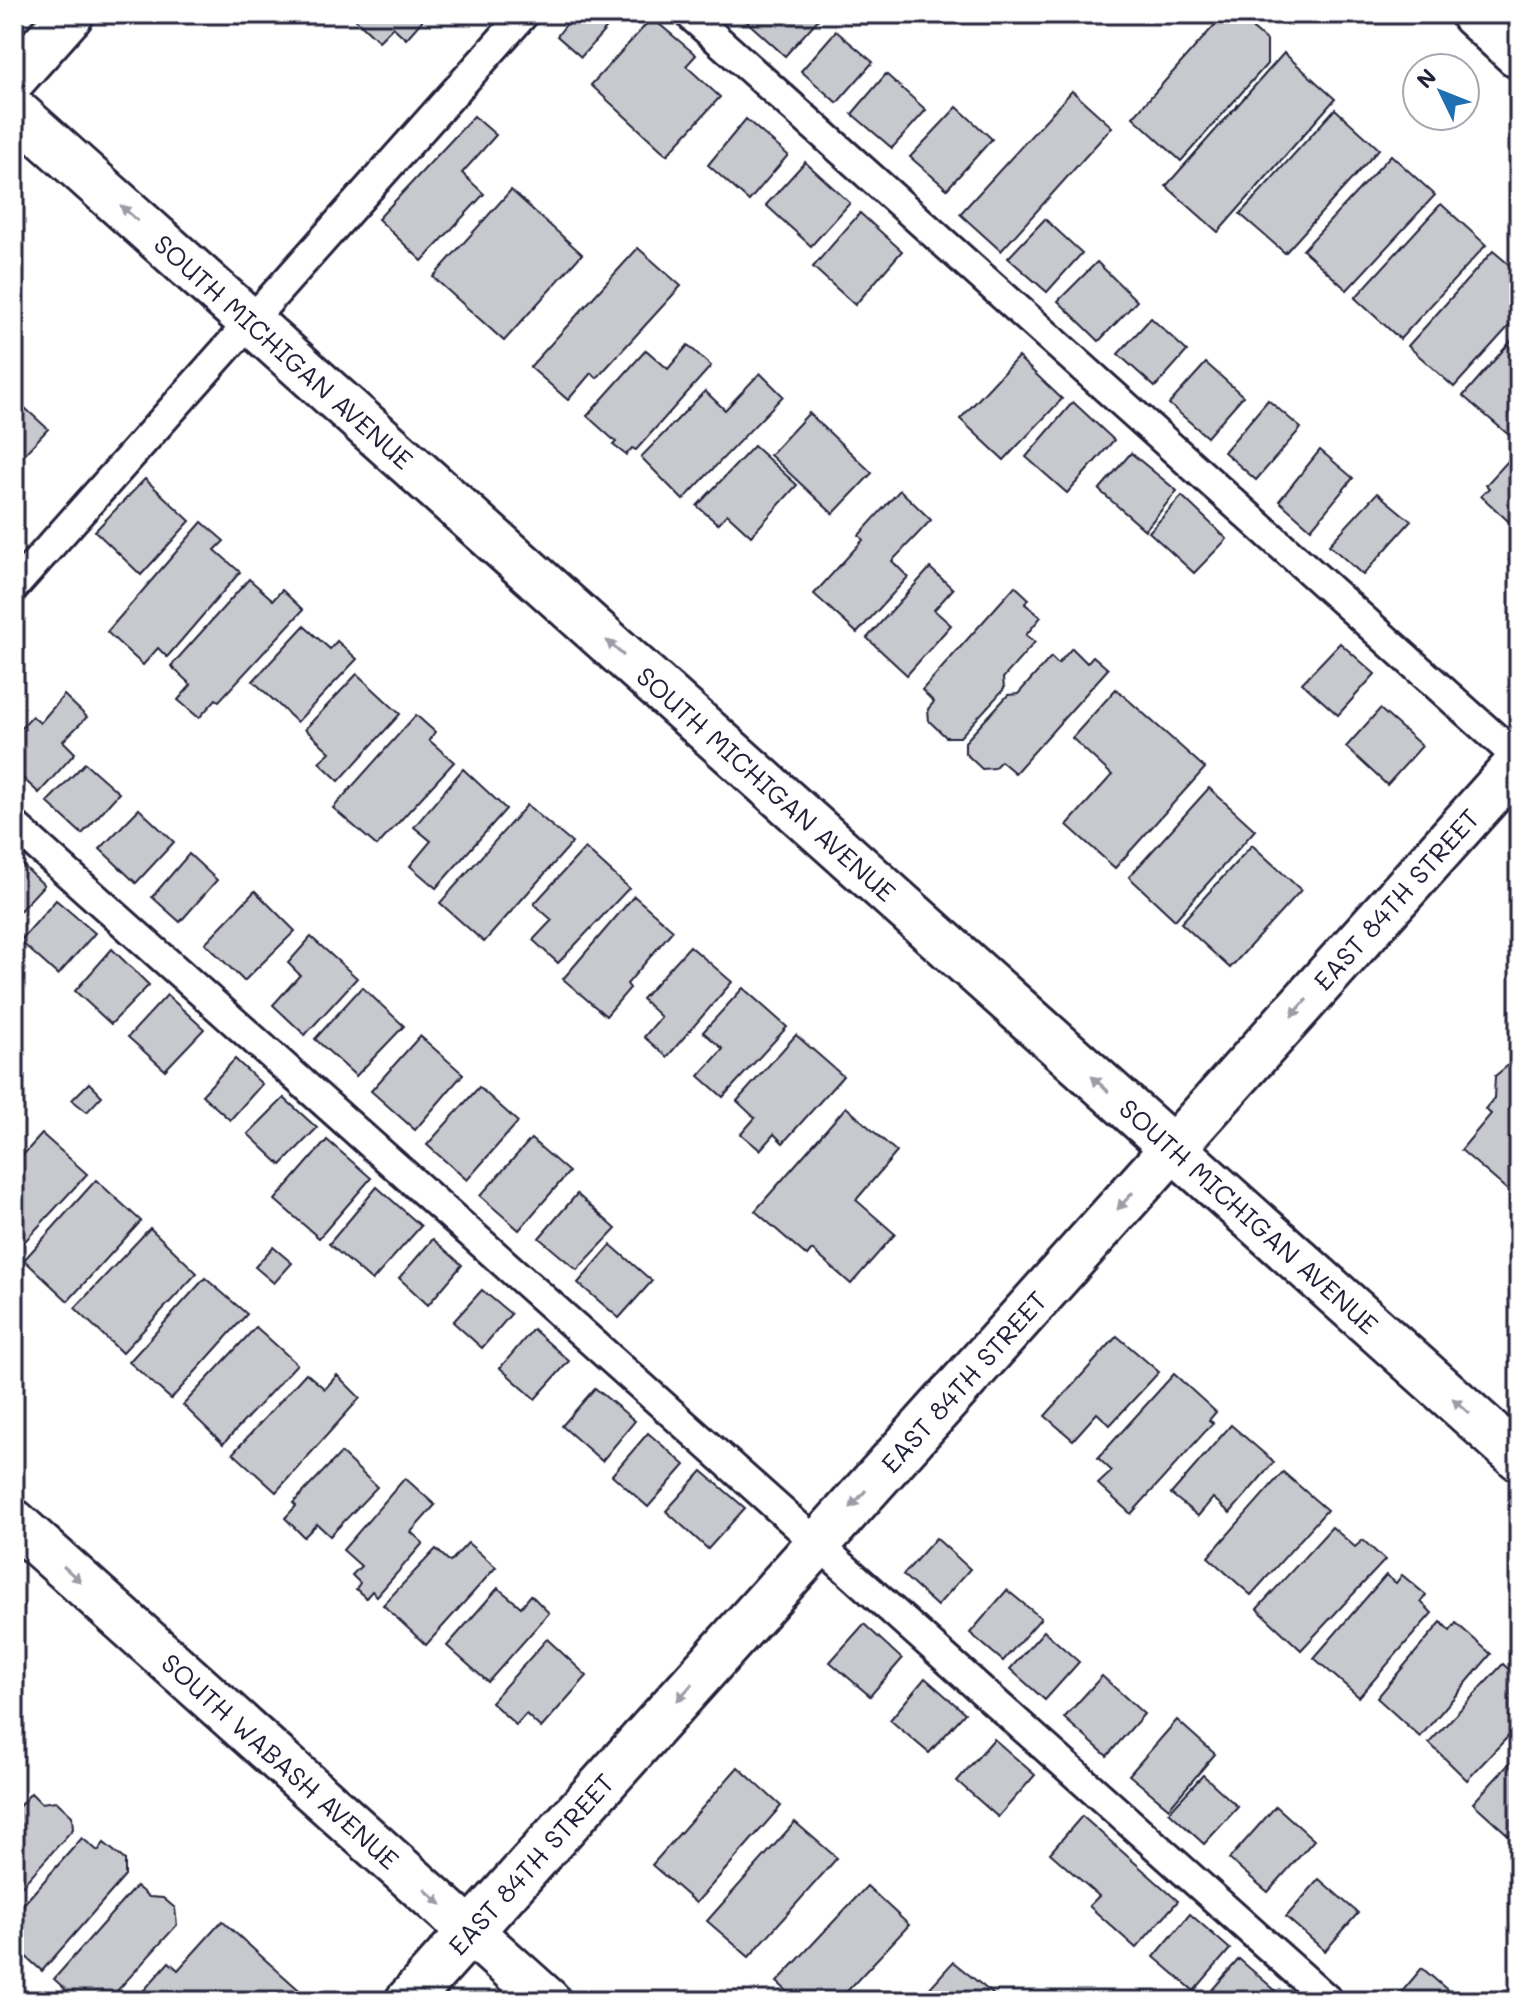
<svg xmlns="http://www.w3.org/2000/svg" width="1533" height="2015" font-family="Mali,sans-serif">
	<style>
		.building { fill: #c8c8cf; stroke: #22223b; stroke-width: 2 }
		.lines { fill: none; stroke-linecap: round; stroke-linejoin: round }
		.service-casing { stroke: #22223b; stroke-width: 34 }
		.minor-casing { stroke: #22223b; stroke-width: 50 }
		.tertiary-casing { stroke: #22223b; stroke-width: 50 }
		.service { stroke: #fff; stroke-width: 28 }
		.minor { stroke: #fff; stroke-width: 44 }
		.tertiary { stroke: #fff; stroke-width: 44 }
		.oneway { fill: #9c9ca7 }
		.labels { text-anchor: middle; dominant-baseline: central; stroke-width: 8; stroke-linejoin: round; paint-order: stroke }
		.street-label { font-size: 26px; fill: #22223b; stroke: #fff }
	</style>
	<rect width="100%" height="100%" fill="#fff"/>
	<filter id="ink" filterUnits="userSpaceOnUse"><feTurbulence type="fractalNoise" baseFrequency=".0125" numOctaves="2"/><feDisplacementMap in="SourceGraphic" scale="16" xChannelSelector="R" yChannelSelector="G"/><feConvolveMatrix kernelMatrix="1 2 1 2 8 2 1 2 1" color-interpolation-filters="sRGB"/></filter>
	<g filter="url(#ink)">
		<g class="building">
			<path d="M350,14h78l-22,25 -13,-12 -14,14z"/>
			<path d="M564,14h55l-38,43 -24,-21 11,-14 -6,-6z"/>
			<path d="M751,14h72l-38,42 -40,-36z"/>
			<path d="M652,18l44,37 -10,11 34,31 -53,58 -76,-70z"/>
			<path d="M1240,18l27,23v23l-86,97 -48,-44 87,-98z"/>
			<path d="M836,31l37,31 -36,41 -36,-32z"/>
			<path d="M1284,53l51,46 -117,133 -52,-46z"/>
			<path d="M886,74l40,36 -34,38 -40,-34z"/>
			<path d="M1072,91l40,36 -111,124 -41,-37z"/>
			<path d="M957,107l35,32 -45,50 -37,-32z"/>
			<path d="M1335,109l44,40 -94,104 -45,-39z"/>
			<path d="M474,116l22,19 -34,38 22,21 -62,67 -44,-42z"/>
			<path d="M746,119l42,36 -39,46 -41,-36z"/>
			<path d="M1391,155l44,40 -88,95 -44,-40z"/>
			<path d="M805,162l45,41 -39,43 -45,-41z"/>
			<path d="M511,190l71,64 -78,87 -71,-64z"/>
			<path d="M1441,204l45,41 -86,94 -45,-41z"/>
			<path d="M860,213l42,38 -47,54 -42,-38z"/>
			<path d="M1045,219l37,34 -35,39 -39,-34z"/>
			<path d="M638,248l43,38 -84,92 -6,-5 -23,27 -38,-33z"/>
			<path d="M1493,251l26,22v42l-65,72 -46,-41z"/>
			<path d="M1097,262l40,39 -38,40 -41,-40z"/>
			<path d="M1151,318l36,33 -32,36 -37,-33z"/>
			<path d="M1519,332v92l-10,11 -46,-39z"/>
			<path d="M688,345l23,21 -75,84 -4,-2 -6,7 -13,-10 3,-3 -29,-26 59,-66 22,19z"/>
			<path d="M1018,357l44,42 -58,61 -44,-41z"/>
			<path d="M1206,363l37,33 -36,41 -38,-33z"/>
			<path d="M760,373l23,23 -100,104 -42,-43 64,-66 20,19z"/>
			<path d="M14,398l34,31 -34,36z"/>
			<path d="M1268,400l33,28 -45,52 -32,-28z"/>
			<path d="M1073,402l41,38 -47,53 -41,-36z"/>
			<path d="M809,413l63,60 -39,41 -63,-59z"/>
			<path d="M754,446l43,39 -46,51 -24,-22 -9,10 -21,-18z"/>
			<path d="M1519,449v82l-38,-35 8,-8 -3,-3z"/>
			<path d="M1320,450l33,28 -42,51 -32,-28z"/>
			<path d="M1131,453l46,38 -32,39 -46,-40z"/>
			<path d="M145,479l45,42 -49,54 -46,-44z"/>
			<path d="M900,490l31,30 -39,41 16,16 -51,56 -43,-39 49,-54 -4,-5z"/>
			<path d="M1377,493l34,28 -48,54 -34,-30z"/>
			<path d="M1182,496l45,43 -33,34 -45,-41z"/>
			<path d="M202,522l22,19 -9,9 25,22 -73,85 -9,-9 -15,17 -36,-33z"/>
			<path d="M1519,549v20l-10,-9z"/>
			<path d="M930,568l23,21 -19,21 17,15 -44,50 -40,-37z"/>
			<path d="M249,579l24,21 9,-10 21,20 -84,91 -3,-2 -17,19 -21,-18 13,-15 -20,-19z"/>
			<path d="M1015,586l14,13 -4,5 16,13 -15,18 9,7 -32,36 1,11 -44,48h-14l-17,-16 -1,-12 6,-7 -12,-12z"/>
			<path d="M304,626l26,23 7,-8 20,18 -60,63 -44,-41z"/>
			<path d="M1340,643l35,31 -37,41 -36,-32z"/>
			<path d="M1072,648l15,15 6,-7 15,13 -93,104 -14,-12 -7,7 -12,1 -17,-16v-11l43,-47 10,-1 33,-37 7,7z"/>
			<path d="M357,674l43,40 -61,67 -20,-19 11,-10 -25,-23z"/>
			<path d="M1116,689l89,79 -90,100 -48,-43 45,-50 -40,-37z"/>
			<path d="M64,695l23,22 -24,24 12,12 -36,40 -25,-23v-34l18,-20 8,7z"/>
			<path d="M1380,709l42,37 -35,39 -41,-38z"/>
			<path d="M416,715l19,17 -6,8 25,22 -77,84 -44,-38z"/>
			<path d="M85,763l34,30 -37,41 -35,-32z"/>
			<path d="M463,769l43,40 -70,79 -26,-22 21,-25 -17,-14z"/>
			<path d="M1209,788l46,42 -80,90 -46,-43z"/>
			<path d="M527,805l45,38 -88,99 -44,-39z"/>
			<path d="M139,809l35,33 -38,41 -36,-34z"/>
			<path d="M1252,845l49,45 -71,78 -49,-45z"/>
			<path d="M585,848l44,40 -71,75 -25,-23 19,-20 -18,-16z"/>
			<path d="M189,854l28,26 -37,42 -28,-25z"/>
			<path d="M14,857l30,28 -30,32z"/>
			<path d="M255,891l40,40 -51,50 -39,-38z"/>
			<path d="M634,896l39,34 -46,54 3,4 -24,28 -43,-37z"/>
			<path d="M56,900l39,33 -37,42 -38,-34z"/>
			<path d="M311,937l46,41 -52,57 -32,-30 27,-30 -12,-12z"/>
			<path d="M690,946l42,36 -65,75 -23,-20 17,-20 -19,-18z"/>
			<path d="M112,949l37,36 -38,39 -36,-33z"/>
			<path d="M362,987l42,39 -48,50 -41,-37z"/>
			<path d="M743,988l44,39 -64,70 -24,-21 24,-27 -20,-17z"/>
			<path d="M167,995l37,34 -39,41 -37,-33z"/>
			<path d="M796,1035l47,41 -60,67 -9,-9 -14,16 -19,-16 14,-16 -18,-17z"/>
			<path d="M420,1036l43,38 -48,56 -44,-39z"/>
			<path d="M235,1059l27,25 -32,36 -28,-25z"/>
			<path d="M1519,1062v138l-58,-50 30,-36 -6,-5 9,-11 1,-22 16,-13z"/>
			<path d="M89,1083l13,13 -15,16 -15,-12z"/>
			<path d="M479,1087l39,35 -51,58 -40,-35z"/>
			<path d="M284,1098l33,30 -36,37 -33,-31z"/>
			<path d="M846,1107l51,45 -41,48 39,34 -44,50 -39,-34 -5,6 -52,-45z"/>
			<path d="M42,1134l45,40 -73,79v-88z"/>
			<path d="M531,1139l38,33 -50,58 -39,-34z"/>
			<path d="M327,1140l44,38 -52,60 -44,-38z"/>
			<path d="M96,1180l45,41 -73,80 -44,-41z"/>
			<path d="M377,1187l44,39 -49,55 -43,-37z"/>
			<path d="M577,1194l39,35 -39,41 -38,-32z"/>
			<path d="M150,1228l47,45 -75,80 -47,-45z"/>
			<path d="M433,1239l29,26 -34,40 -29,-27z"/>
			<path d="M611,1245l41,36 -33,37 -41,-35z"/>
			<path d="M273,1247l19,16 -18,20 -19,-16z"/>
			<path d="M205,1278l42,36 -76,85 -42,-37z"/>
			<path d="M482,1290l29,24 -29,34 -29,-26z"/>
			<path d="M256,1327l41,37 -74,80 -40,-39z"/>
			<path d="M533,1329l36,32 -34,38 -35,-31z"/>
			<path d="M1117,1336l42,36 -49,53 -13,-12 -24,27 -28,-24z"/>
			<path d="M306,1373l19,16 12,-14 23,23 -84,94 -43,-39z"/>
			<path d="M1174,1374l42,38 -7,8 4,3 -82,91 -33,-30 14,-13 -14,-13z"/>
			<path d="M595,1388l40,33 -33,40 -40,-35z"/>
			<path d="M1231,1425l43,37 -44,51 -17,-15 -15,18 -27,-22z"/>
			<path d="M648,1433l37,32 -37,42 -36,-32z"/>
			<path d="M341,1453l36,34 -47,49 -13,-12 -13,13 -19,-19 11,-12 -3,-3z"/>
			<path d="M702,1471l43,37 -37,41 -42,-38z"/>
			<path d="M1283,1472l44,38 -76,85 -43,-38z"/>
			<path d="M405,1478l30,27 -24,27 12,11 -46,53 -5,-5 -6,7 -10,-9 4,-6 -8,-8 9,-9 -18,-16z"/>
			<path d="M1332,1527l23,20 8,-7 22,20 -84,90 -44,-41z"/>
			<path d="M936,1538l34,31 -33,37 -34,-31z"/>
			<path d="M468,1543l28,24 -70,78 -43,-40 53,-56 14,13z"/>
			<path d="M1386,1575l10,8 6,-8 24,20 -5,7 11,11 -73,84 -45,-39z"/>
			<path d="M498,1588l23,19 10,-12 18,18 -61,69 -41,-36z"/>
			<path d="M1007,1590l34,28 -38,43 -33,-28z"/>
			<path d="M1441,1622l9,9 6,-8 35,31 -71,83 -43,-39z"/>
			<path d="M864,1624l38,35 -32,37 -40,-34z"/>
			<path d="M1044,1631l35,31 -34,38 -35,-31z"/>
			<path d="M547,1639l40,37 -46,52 -15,-14 -10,11 -25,-23z"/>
			<path d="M1503,1664l16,15v46l-52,55 -38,-37z"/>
			<path d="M1102,1676l42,38 -37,42 -43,-38z"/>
			<path d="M925,1678l40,35 -36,40 -39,-33z"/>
			<path d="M1177,1720l38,34 -46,54 -40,-33z"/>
			<path d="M994,1739l41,36 -37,42 -41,-36z"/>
			<path d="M1519,1753v84l-4,4 -42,-38z"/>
			<path d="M738,1767l43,39 -85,97 -44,-38z"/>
			<path d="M1203,1775l35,32 -34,37 -35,-32z"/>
			<path d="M31,1793l10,10 15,-2 16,15 1,13 -59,66v-83z"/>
			<path d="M1276,1806l38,34 -46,52 -39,-33z"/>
			<path d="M1082,1816l96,85 -42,47 -47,-42 10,-10 -49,-43z"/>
			<path d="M795,1822l42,36 -88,99 -42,-36z"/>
			<path d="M82,1838l16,13 6,-8 21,17v16l-83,95 -28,-25v-31z"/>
			<path d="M1319,1879l39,34 -33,38 -39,-34z"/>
			<path d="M136,1886l13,11 14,1 12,10 2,17 -69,76h-30l-24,-22z"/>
			<path d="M867,1886l42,39 -71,76h-40l-21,-19z"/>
			<path d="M1190,1914l40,35 -36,42 -40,-34z"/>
			<path d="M222,1921l85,76 -4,4h-139l-4,-4 -3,4h-18l-2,-3 32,-36 9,8z"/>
			<path d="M1239,1959l37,32 -9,10h-61l-2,-2z"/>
			<path d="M953,1962l40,32 -7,7h-68z"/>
			<path d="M1422,1968l38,33h-66z"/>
		</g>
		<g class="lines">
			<g class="service-casing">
				<g id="service">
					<path d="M689,14l830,745"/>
					<path d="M14,587l510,-573"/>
					<path d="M14,825l1315,1176"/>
				</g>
			</g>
			<g class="minor-casing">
				<g id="minor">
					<path d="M1473,14l46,42"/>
					<path id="s1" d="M14,110l1505,1348"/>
					<path id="s2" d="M14,1522l534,479"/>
					<path id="s3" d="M408,2001l1111,-1239"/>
				</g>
			</g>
			<g class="tertiary-casing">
				<path id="tertiary" d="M14,78l57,-64"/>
			</g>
			<use href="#service" class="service"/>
			<use href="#minor" class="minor"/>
			<use href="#tertiary" class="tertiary"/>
		</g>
		<defs><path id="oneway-solid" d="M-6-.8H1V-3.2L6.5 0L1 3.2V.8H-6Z" transform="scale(2)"/></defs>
		<g class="oneway">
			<use href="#oneway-solid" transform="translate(129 213) rotate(-138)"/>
			<use href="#oneway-solid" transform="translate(615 648) rotate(-138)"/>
			<use href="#oneway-solid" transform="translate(1299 1008) rotate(132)"/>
			<use href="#oneway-solid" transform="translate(1100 1084) rotate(-138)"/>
			<use href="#oneway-solid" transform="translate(1125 1201) rotate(132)"/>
			<use href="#oneway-solid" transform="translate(1461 1406) rotate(-138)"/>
			<use href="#oneway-solid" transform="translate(858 1499) rotate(132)"/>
			<use href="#oneway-solid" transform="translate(72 1574) rotate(42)"/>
			<use href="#oneway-solid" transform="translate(685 1692) rotate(132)"/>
			<use href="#oneway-solid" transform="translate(433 1897) rotate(42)"/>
		</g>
	</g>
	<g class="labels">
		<g class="street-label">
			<text stroke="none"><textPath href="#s1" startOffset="362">SOUTH MICHIGAN AVENUE</textPath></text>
			<text stroke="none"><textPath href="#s1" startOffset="1010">SOUTH MICHIGAN AVENUE</textPath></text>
			<text stroke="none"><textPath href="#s3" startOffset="1480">EAST 84TH STREET</textPath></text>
			<text stroke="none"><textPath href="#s1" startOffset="1658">SOUTH MICHIGAN AVENUE</textPath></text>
			<text stroke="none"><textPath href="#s3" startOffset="832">EAST 84TH STREET</textPath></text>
			<text stroke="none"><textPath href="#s2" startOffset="358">SOUTH WABASH AVENUE</textPath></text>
			<text stroke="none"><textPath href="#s3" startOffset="184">EAST 84TH STREET</textPath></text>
		</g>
	</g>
	<rect width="1533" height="2015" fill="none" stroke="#fff" stroke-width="48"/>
	<rect x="24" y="24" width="1485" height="1967" fill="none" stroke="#22223b" stroke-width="3" filter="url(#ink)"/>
	<g transform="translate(1441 92) rotate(313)"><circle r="38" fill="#ffffff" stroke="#a7a7b1" stroke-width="2"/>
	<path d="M0-6L14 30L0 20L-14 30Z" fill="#1f6fb2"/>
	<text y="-12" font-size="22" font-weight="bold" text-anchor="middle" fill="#22223b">N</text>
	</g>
</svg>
